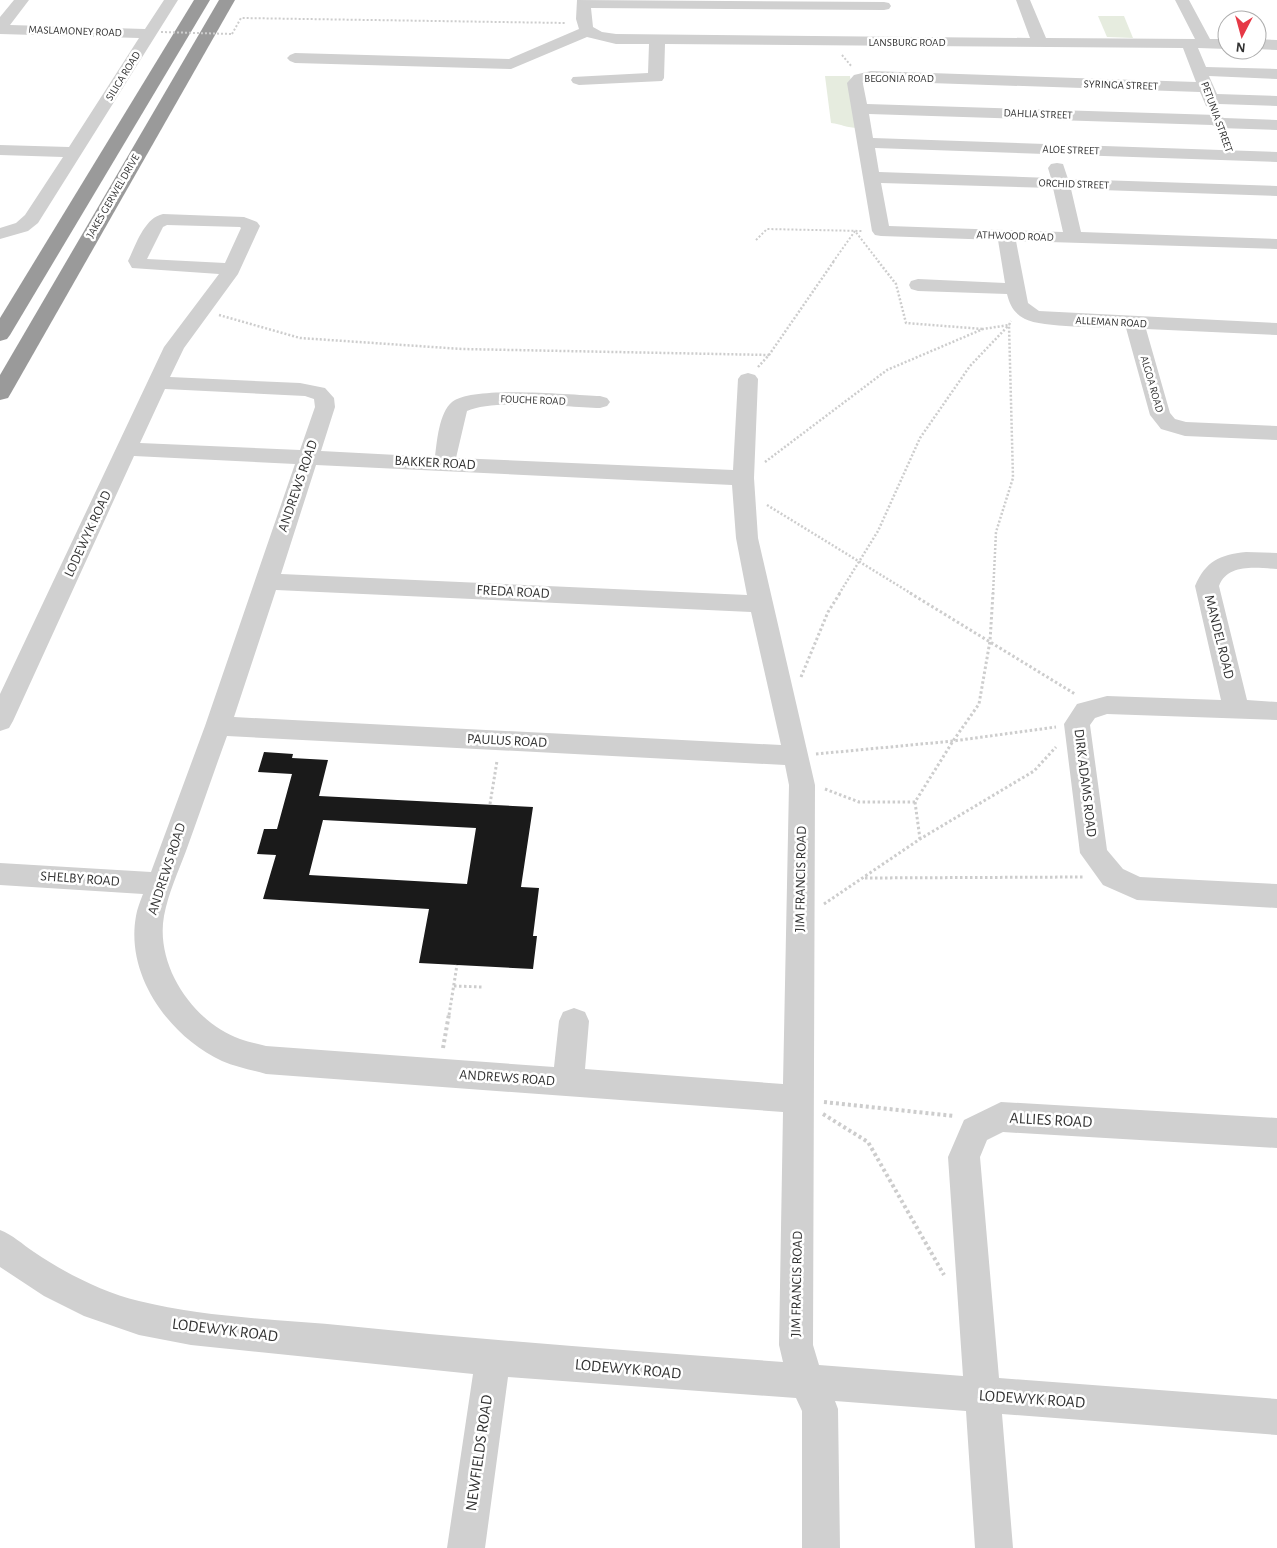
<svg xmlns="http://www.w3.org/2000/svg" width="1277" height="1548" font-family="'Alegreya Sans',sans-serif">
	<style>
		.green { fill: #e6ecdf }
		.building { fill: #1a1a1a; fill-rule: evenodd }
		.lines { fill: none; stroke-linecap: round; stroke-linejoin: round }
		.path-far3 { stroke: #cdcdcd; stroke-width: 2; stroke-dasharray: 2 2; stroke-linecap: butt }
		.path-far2 { stroke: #cdcdcd; stroke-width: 2.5; stroke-dasharray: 2 2; stroke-linecap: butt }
		.path-far1 { stroke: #cdcdcd; stroke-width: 3; stroke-dasharray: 2.5 2.5; stroke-linecap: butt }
		.path { stroke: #cdcdcd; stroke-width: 4; stroke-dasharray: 3 3; stroke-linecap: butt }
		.minor { fill: #d0d0d0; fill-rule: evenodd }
		.highway { fill: #9a9a9a; fill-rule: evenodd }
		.path-bridge { stroke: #cdcdcd; stroke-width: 2; stroke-dasharray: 2 2; stroke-linecap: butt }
		.labels { text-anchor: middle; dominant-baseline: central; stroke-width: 5; stroke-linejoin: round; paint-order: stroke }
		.far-street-label { font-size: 11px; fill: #333; stroke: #fff }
		.street-label { font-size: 14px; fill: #333; stroke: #fff }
		.near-street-label { font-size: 16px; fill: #333; stroke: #fff }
	</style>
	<rect width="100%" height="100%" fill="#fff"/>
	<g class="green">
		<path d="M1098,16h26l9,22 -26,-1z"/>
		<path d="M825,76h25l8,52c-11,0 -17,-4 -27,-5z"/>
	</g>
	<path class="building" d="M264,752l29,2 -1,4 36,2 -9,36 214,11 -12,80 18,1 -6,48h4l-4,33 -114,-6 10,-54 -166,-10 13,-44 -19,-1 7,-25h13l15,-55 -34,-2zM323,820l153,8 -9,56 -158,-9z"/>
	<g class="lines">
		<g class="path-far3">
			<path d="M232,34l9,-16 324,5"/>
			<path d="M842,55l10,12"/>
			<path d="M756,240l11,-11 96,2"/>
			<path d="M833,262l22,-31 24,31"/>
		</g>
		<g class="path-far2">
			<path d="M878,261l18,23 10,39 77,6"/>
			<path d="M219,315l81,23 162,11 307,6"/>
			<path d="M758,367l11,-12 65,-94"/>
			<path d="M765,462l122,-92 96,-41 26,-4"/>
			<path d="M767,505l145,89"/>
			<path d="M839,594l39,-63 42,-93 50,-72 39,-41"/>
			<path d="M993,594l3,-62 17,-54 -4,-153 2,-4"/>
		</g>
		<g class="path-far1">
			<path d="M910,593l165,101"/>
			<path d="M801,677l27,-65 12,-19"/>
			<path d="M816,754l137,-13 103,-14"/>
			<path d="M825,789l34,13h56l38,-61 26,-37 11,-63 3,-48"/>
			<path d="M915,802l5,37"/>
			<path d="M490,804l7,-43"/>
			<path d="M865,878l219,-1"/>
			<path d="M824,904l96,-65 114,-68 22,-24"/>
			<path d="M454,986l28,1"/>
			<path d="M449,1015l8,-50"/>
		</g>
		<g class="path">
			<path d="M443,1048l6,-34"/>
			<path d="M824,1102l130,14"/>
			<path d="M823,1114l45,28 76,133"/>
		</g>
		<g class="minor">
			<path d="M14,0h15l-19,25 135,4 19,-29h14l-140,223 -10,8 -28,8v-11l16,-5 9,-8 38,-58 -63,-2v-10l69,2 70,-109 -139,-4v-17z"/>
			<path d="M577,0l307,2 5,1 2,3 -2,3 -5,1 -293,-2 2,19 9,5 14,2 414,4 -14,-38h14l16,38 149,1 -20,-39h14l21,39h17v10l-29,-1 8,19 71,2v10l-68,-3 8,18 60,2v10l-58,-2 -7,4 -6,-2 -6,-14 -329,-11 -8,3 4,20 350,11 7,3 53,2v10l-58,-2 -7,-3 -343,-11 4,24 404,14v10l-402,-14 4,24 172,6 -3,-10 3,-4 6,-1 6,1 5,15 209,7v10l-206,-7 10,43 196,7v10l-261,-8 12,62 11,8 238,12v12l-131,-6 24,84 5,6 11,3 91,4v14l-92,-4 -24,-7 -11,-14 -24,-87c-22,-1 -84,0 -101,-9 -11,-6 -15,-13 -18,-25l-89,-3 -7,-2 -2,-4 2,-4 7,-2 87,4 -7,-43 -117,-4 -6,-1 -3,-4 -25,-148 7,-8 17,-4 325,11 -13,-34 -518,-4 -1,34 -2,3 -83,4 -6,-2 -2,-3 2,-3 75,-4 1,-29h-33l-29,-7 -76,32 -216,-6 -5,-2 -3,-3 3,-3 5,-2 214,6 70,-30 -3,-10zM881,183l172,5 10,44 -174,-6z"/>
			<path d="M1257,39l20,1v10l-20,-1z"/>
			<path d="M163,214l81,3 13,5 3,4 -22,48 -54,74 -14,29 130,6 25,5 9,10 1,9 -14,44 114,6c2,-16 4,-44 17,-55 21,-17 119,-7 148,-6l7,2 3,4 -3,4 -7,2c-32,-1 -106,-9 -133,3l-11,47 277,12 5,-91 3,-4 7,-2 7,2 3,4 -4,99 4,60 57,247 -2,560 6,20 144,11 -15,-219 16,-37 37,-18 276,16v30l-274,-16 -16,8 -7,17 19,221 278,21v36l-275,-21 11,134h-38l-9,-137 -131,-10 3,8 2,139h-38v-137l-6,-13 -288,-21 -23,171h-38l26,-174 -282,-29 -52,-10 -55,-19 -40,-20 -44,-29v-37c13,5 22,14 34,22 31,21 68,40 105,49 68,17 140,18 209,25 145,15 290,25 435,36l-4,-17 4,-233 -517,-38c-14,-4 -30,-7 -44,-13 -52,-24 -97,-85 -86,-145 1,-7 4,-14 7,-22l-143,-9v-22l151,9 54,-146 90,-262 -161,-8 -121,265 -4,7 -9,3v-37l164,-347 55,-73 -87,-6 -4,-7c8,-16 16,-43 35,-47zM167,225l73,2 1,1 -16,35 -78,-4 16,-32zM165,389l140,7 9,3 1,8 -15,43 -160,-7zM316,465l416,20 4,53 11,57 -466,-21zM276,590l475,22 30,133 -547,-28zM227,736l558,29 4,20 -6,299 -198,-15 4,-48 -4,-9 -11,-4 -11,4 -4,9 -5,46 -288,-21c-8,-2 -18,-4 -26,-7 -47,-17 -85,-73 -76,-123 4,-22 14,-44 22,-65 14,-38 27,-77 41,-115z"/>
			<path d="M1246,552l31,1v16c-21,-1 -49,-6 -58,17l28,114 30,2v18l-170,-6 -12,4 -5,7 17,125 16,19 17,8 137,7v24l-140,-8 -34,-15 -23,-32 -16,-129 13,-20 30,-8 114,4 -26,-114c11,-25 24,-31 51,-34z"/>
		</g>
		<g class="highway">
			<path d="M194,0h16l-200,335 -3,4 -7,2v-23z"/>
			<path d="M219,0h16l-224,393 -3,5 -8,2v-25z"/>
		</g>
		<path class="path-bridge" d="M161,32l71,2"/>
	</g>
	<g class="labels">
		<g class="far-street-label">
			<text transform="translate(75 31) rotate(2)">MASLAMONEY ROAD</text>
			<text x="907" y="42">LANSBURG ROAD</text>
			<text transform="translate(123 76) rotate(-58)">SILICA ROAD</text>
			<text x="899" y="78">BEGONIA ROAD</text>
			<text transform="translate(1121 85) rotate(2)">SYRINGA STREET</text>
			<text transform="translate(1038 114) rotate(2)">DAHLIA STREET</text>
			<text transform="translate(1217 117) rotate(70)">PETUNIA STREET</text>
			<text transform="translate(1071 150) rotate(2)">ALOE STREET</text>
			<text transform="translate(1074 184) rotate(2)">ORCHID STREET</text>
			<text transform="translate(113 196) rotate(-60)">JAKES GERWEL DRIVE</text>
			<text transform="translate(1015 236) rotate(2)">ATHWOOD ROAD</text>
			<text transform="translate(1111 322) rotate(3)">ALLEMAN ROAD</text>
			<text transform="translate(1152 384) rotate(74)">ALGOA ROAD</text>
			<text transform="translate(533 400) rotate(2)">FOUCHE ROAD</text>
		</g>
		<g class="street-label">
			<text transform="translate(435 463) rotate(3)">BAKKER ROAD</text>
			<text transform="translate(298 486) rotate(-71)">ANDREWS ROAD</text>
			<text transform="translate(88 534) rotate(-65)">LODEWYK ROAD</text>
			<text transform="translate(513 592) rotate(3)">FREDA ROAD</text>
			<text transform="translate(1219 637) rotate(76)">MANDEL ROAD</text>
			<text transform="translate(507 741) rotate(3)">PAULUS ROAD</text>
			<text transform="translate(1085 783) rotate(83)">DIRK ADAMS ROAD</text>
			<text transform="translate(167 869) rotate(-72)">ANDREWS ROAD</text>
			<text transform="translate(80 879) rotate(4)">SHELBY ROAD</text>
			<text transform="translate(801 879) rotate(-89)">JIM FRANCIS ROAD</text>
			<text transform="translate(507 1078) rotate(4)">ANDREWS ROAD</text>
			<text transform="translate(797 1284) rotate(-89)">JIM FRANCIS ROAD</text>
		</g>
		<g class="near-street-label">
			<text transform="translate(1051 1120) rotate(3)">ALLIES ROAD</text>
			<text transform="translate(225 1330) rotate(7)">LODEWYK ROAD</text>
			<text transform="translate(628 1369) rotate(5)">LODEWYK ROAD</text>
			<text transform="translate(1032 1399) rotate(4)">LODEWYK ROAD</text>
			<text transform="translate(479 1453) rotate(-82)">NEWFIELDS ROAD</text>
		</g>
	</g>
	<g transform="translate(1242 35) rotate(186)"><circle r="24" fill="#ffffff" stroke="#adadad"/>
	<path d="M0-4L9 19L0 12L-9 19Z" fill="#e63946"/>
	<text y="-8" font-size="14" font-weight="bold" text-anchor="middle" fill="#333333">N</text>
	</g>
</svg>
